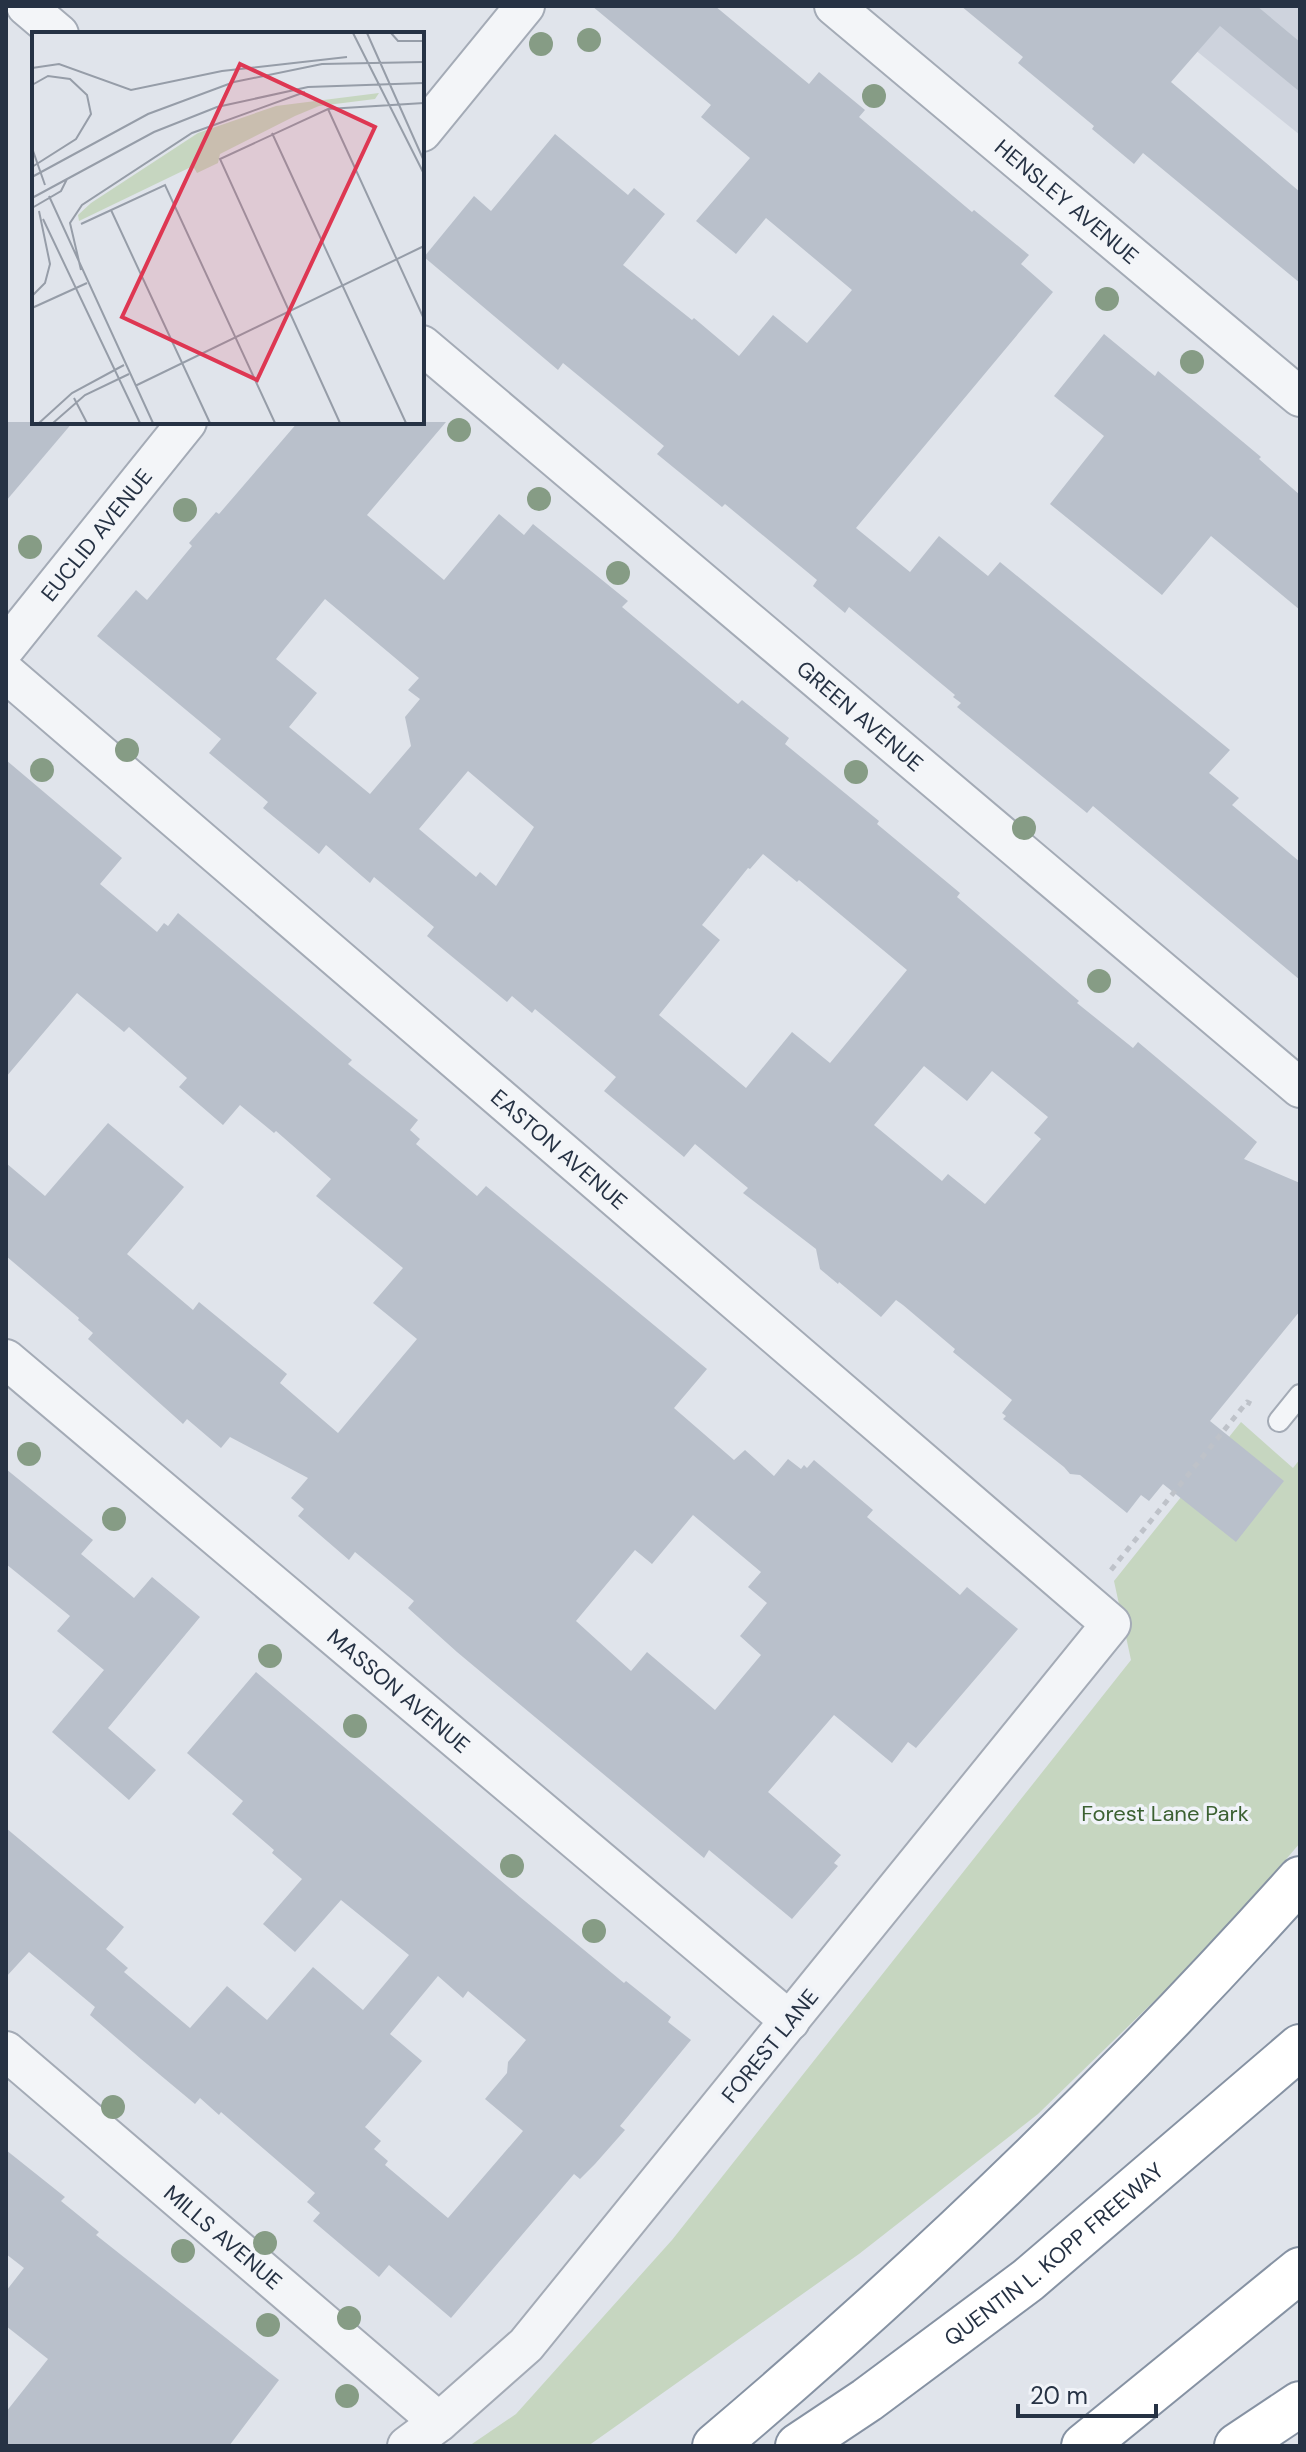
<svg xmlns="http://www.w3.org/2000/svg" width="1306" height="2452" font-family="'DM Sans',sans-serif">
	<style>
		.built { fill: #ced3dd }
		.green { fill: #c6d6c0 }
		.building { fill: #b9c0cb; fill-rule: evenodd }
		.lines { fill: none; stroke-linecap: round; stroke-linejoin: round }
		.lane-casing { stroke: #a4abb6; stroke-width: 24 }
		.street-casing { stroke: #a4abb6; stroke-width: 42 }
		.highway-casing { stroke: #8692a3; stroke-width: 48 }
		.path { stroke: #bec2c9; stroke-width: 5; stroke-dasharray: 6 6; stroke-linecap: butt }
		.lane { stroke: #f3f5f8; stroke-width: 20 }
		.street { stroke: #f3f5f8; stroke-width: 38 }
		.highway { stroke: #fff; stroke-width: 44 }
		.tree { fill: #869c85 }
		.labels { text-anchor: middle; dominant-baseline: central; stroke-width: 7; stroke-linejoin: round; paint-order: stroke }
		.street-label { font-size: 22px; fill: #263244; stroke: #f0f3f8 }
		.park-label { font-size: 22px; fill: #3c6132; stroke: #f0f3f8 }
		.inset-road { fill: none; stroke: #969da8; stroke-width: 2 }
		.view { fill: #de3752; fill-opacity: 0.15; stroke: #de3752; stroke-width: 4 }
		.inset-edge { fill: none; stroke: #263244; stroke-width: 4 }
	</style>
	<rect width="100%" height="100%" fill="#e0e4eb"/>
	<path class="built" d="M1141,6h159v129z"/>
	<path class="green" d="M1241,1422l52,46 7,-9v384l-82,96 -180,175 -179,140 -271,192h-119l47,-32 156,-174 459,-580 -17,-79z"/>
	<g class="building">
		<path d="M592,6h123l94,78 10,-12 46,38 -6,7 113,95 2,-2 55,45 -8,9 32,28 -197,236 54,44 29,-36 49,40 12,-14 230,188 -21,23 30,25 -7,7 68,57v118l-207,-174 -6,7 -130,-106 4,-4 -8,-6 2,-2 -106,-88 -4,6 -32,-27 4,-6 -92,-76 -3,3 -65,-53 7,-8 -101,-83 -5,7 -134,-113 50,-61 17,15 64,-77 73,61 6,-7 31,26 -42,51 69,55 2,-2 45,38 34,-41 34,28 45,-53 -86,-72 -30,36 -40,-33 54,-63 -49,-41 10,-12z"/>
		<path d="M961,6h296l43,36v50l-80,-66 -49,56 129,110v91l-157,-130 -9,11 -42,-35 2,-3 -76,-63 5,-6z"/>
		<path d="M1104,334l51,42 3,-5 103,86 -2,2 41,36v115l-89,-74 -49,59 -112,-91 54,-68 -50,-40z"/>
		<path d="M6,422h67l-67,79z"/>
		<path d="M298,422h148l-79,93 77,65 55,-66 25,21 9,-11 95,77 -6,6 116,97 4,-4 47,38 -4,6 94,77 -2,3 83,69 -3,4 122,104 -2,2 56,45 5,-6 119,100 -13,17 56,24v128l-90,110 74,60 -48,61 -73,-58 -14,17 -8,-6 -14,18 -47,-38 -10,-1 -6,-7 -61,-48 3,-3 -4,-3 10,-13 -59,-48 2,-3 -52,-44 -7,-5 -15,17 -42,-35 -1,2 -18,-15 -4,-20 -73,-56 5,-5 -53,-44 -11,13 -80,-66 12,-14 -81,-68 -3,4 -20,-17 -5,6 -80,-66 7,-9 -60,-50 -4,6 -44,-38 -7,9 -56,-46 5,-6 -59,-49 12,-14 -124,-103 39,-46 11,10 45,-54 -3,-3 27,-31 3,2zM325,599l94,79 -11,12 12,9 -15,18 6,29 -41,48 -81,-67 28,-34 -41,-34zM468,771l66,56 -38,59 -16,-14 -4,5 -57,-48zM763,854l34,28 2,-2 108,90 -77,93 -38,-31 -46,56 -87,-73 61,-75 -18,-15 46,-57 2,1zM924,1066l43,35 25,-30 56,46 -14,16 7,6 -56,65 -37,-30 -6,7 -68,-56z"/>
		<path d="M6,760l116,98 -22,26 57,48 7,-9 4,3 10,-13 174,147 -4,4 70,56 -8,10 10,9 -4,5 61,52 9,-10 221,183 -33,39 60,52 11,-10 29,26 14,-17 13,10 3,-4 3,3 7,-8 59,50 -6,7 93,78 7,-8 51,42 -102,119 -8,-6 -16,21 -58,-48 -66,77 73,63 -7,8 4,3 -46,53 -83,-69 -5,8 -247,-206 -49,-44 6,-7 -59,-49 -6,8 -51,-44 6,-7 -13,-11 17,-20 -78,-41 -9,11 -34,-29 -4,5 -95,-85 5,-6 -15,-13 1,-2 -73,-62v-93l39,33 63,-73 76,64 -57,67 66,56 6,-8 88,72 -7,9 58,50 79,-94 -44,-36 30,-35 -87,-72 15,-17 -55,-48 -2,2 -34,-28 -17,20 -44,-38 8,-9 -58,-51 -5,5 -47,-39 -71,84zM693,1515l68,57 -13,15 19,16 -27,33 21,19 -46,55 -68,-58 -16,19 -55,-50 59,-71 17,14z"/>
		<path d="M6,1469l87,71 -12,14 53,44 18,-21 48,40 -92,111 48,42 -27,30 -77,-68 52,-62 -47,-39 13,-15 -64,-52z"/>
		<path d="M256,1672l264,225 104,86 2,-2 45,36 -3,5 23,18 -71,86 5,4 -30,34 -15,15 -6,-5 -123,144 -62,-53 -10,12 -66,-56 7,-8 -13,-11 8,-9 -94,-81 -2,3 -19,-17 -5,6 -54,-45 -51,-44 5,-8 -66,-55 -23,25v-149l118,99 -18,22 22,19 -4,4 66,56 37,-42 40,34 46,-53 50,43 46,-55 -68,-55 -46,52 -32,-28 39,-45 -30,-26 2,-3 -42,-36 11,-13 -56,-48zM438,1976l25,22 5,-7 58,49 -18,22 -1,11 -22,26 38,32 -75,87 -63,-53 3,-4 -14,-12 7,-8 -16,-14 57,-66 -32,-27z"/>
		<path d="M6,2150l59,47 -4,4 38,31 -3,3 183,145 -50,66h-223v-34l42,-53 -42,-33v-35l18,-23 -18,-14z"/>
	</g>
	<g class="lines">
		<g class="lane-casing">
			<path id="lane" d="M1279,1421l21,-26"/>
		</g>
		<g class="street-casing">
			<g id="street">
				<path d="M26,6l33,28"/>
				<path id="s1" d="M834,6l466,391"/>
				<path d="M422,132l103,-126"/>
				<path id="s2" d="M422,345l878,743"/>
				<path id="s3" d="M6,647l181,-225"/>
				<path id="s4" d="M6,673l1105,951 -585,721 -87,77 -32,24"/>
				<path id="s5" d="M6,1359l784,662"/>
				<path id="s6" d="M6,2051l433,371"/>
			</g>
		</g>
		<g class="highway-casing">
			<g id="highway">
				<path d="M715,2446c207,-175 404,-365 585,-567"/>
				<path id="s7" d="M798,2446l69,-46 161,-120 272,-233"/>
				<path d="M1084,2446l216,-176"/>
				<path d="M1237,2446l63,-42"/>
			</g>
		</g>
		<path class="path" d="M1111,1570l136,-168 4,2"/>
		<use href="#lane" class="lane"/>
		<use href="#street" class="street"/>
		<use href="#highway" class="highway"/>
	</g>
	<g class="tree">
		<circle cx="589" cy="40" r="12"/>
		<circle cx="541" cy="44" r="12"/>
		<circle cx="874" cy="96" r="12"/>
		<circle cx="1107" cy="299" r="12"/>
		<circle cx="1192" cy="362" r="12"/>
		<circle cx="459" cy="430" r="12"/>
		<circle cx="539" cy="499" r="12"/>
		<circle cx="185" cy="510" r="12"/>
		<circle cx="30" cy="547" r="12"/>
		<circle cx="618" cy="573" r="12"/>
		<circle cx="127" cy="750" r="12"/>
		<circle cx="42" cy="770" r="12"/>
		<circle cx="856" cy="772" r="12"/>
		<circle cx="1024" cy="828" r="12"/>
		<circle cx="1099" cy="981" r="12"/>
		<circle cx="29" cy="1454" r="12"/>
		<circle cx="114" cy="1519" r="12"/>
		<circle cx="270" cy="1656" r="12"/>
		<circle cx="355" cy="1726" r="12"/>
		<circle cx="512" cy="1866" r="12"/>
		<circle cx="594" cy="1931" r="12"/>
		<circle cx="113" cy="2107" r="12"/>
		<circle cx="265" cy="2243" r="12"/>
		<circle cx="183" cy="2251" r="12"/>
		<circle cx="349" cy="2318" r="12"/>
		<circle cx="268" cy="2325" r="12"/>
		<circle cx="347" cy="2396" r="12"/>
	</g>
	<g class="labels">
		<g class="street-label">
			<text stroke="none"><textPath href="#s1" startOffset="304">HENSLEY AVENUE</textPath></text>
			<text stroke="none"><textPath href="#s3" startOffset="144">EUCLID AVENUE</textPath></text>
			<text stroke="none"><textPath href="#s2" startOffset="574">GREEN AVENUE</textPath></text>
			<text stroke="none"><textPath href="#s4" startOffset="730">EASTON AVENUE</textPath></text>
			<text stroke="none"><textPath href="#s5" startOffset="514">MASSON AVENUE</textPath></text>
			<text transform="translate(770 2046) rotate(-51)">FOREST LANE</text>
			<text stroke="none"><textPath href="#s6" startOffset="286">MILLS AVENUE</textPath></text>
			<text stroke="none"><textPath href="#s7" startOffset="320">QUENTIN L. KOPP FREEWAY</textPath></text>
		</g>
		<g class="park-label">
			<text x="1165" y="1813">Forest Lane Park</text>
		</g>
	</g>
	<g transform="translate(32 32)">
		<rect width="392" height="392" fill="#e0e4eb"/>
		<path d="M347,61l-4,6 -56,7 -24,10 -75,38 -2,9 -21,10 -4,-7 -114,55 -1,-6 13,-12 107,-70 78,-27z" fill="#c6d6c0"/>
		<path class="inset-road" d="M321,1l71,141M335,1l57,128M359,1l7,8h26M0,36l27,-4 72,26 91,-19 125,-14M0,53l16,-9 22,3 17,16 4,19 -15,25 -44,28M296,77l96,210M240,101l134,290M0,116l13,37M0,145l116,-63 86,-32 88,-18 102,-2M17,164l104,227M0,166l122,-66 63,-25 91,-20 116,-4M0,176l29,-17 6,-12M79,178l99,213M11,187l97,204M49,192l84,-39 110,238M49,238l-11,-47 12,-18 110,-72 113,-41M0,264l13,-13 5,-19 -11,-53M0,276l55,-25M103,354l289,-140M42,366l13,25M7,391l33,-30 52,-28M21,391l32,-28 44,-21M308,391l-120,-264 108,-50 96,-6"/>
		<path class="view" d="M208,32l135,63 -118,253 -135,-63z"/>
		<rect width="392" height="392" class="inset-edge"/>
	</g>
	<rect width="1306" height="2452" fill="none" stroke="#263244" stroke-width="16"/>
	<path d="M1018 2404v12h138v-12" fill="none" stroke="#263244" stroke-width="4"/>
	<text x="1030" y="2404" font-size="24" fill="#263244" stroke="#f0f3f8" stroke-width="6" paint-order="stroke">20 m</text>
</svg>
